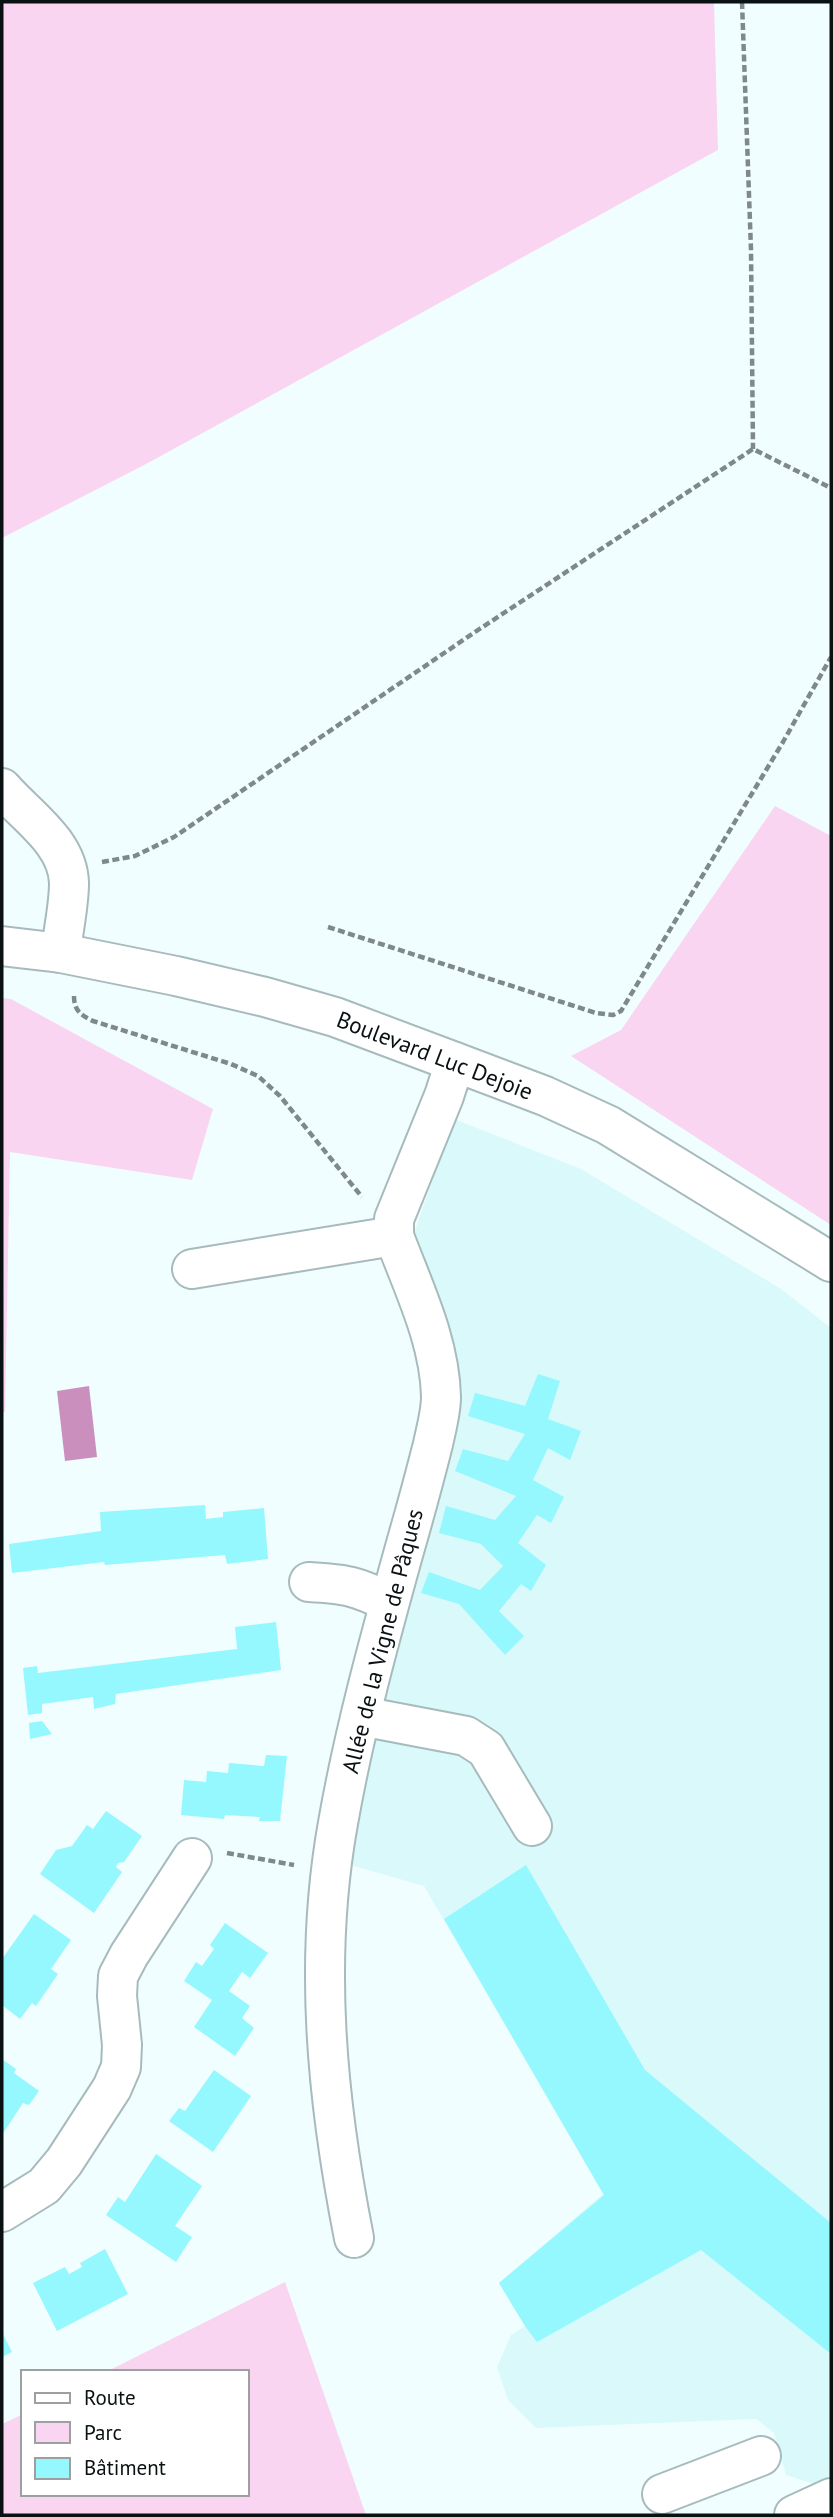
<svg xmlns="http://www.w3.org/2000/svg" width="833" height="2517" font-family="'PT Sans',sans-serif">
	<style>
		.built { fill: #daf9fb }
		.green { fill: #fad5f1 }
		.water { fill: #cb8fbd }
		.building { fill: #94f8fe }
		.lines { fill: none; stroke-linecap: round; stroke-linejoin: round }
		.minor-casing { stroke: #a7bbbc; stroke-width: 42 }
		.major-casing { stroke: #a7bbbc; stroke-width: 42 }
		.path { stroke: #7f898a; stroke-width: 4.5; stroke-dasharray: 7 3.5; stroke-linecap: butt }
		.minor { stroke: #fff; stroke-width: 38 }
		.major { stroke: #fff; stroke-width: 38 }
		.labels { text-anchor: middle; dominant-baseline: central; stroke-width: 6; stroke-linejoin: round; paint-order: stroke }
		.street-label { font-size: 23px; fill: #0a1112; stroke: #fff }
	</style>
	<rect width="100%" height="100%" fill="#f1feff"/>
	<path class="built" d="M454,1119l127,50 200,120 50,39v1152l-11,6 -34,-11 -12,-42 -18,-14 -220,9 -28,-28 -11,-33 14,-32 14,-9 -26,-43 104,-89 -179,-308 -77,-22 21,-122 94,-351 -10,-22 -40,-130z"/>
	<g class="green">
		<path d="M2,2h712l4,148 -570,313 -146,75z"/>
		<path d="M775,806l56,30v389l-260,-169 50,-26z"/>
		<path d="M2,998l9,1 202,110 -21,71 -182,-28 -5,260 -3,1z"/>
		<path d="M285,2282l81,233h-364v-91l21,-10v80h224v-122h-141z"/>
	</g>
	<path class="water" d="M89,1386l8,71 -32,4 -8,-70z"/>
	<g class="building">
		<path d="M538,1374l22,7 -12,38 33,12 -11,29 -22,-12 -15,32 31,17 -13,26 -14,-8 -19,28 28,22 -15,26 -10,-7 -22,27 25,25 -19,19 -46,-51 -38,-11 8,-21 51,18 23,-24 -22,-22 -42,-11 7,-27 49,14 21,-24 -61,-25 8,-22 45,12 17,-27 -57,-18 7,-23 50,13z"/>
		<path d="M205,1505l1,14 17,-2v-5l41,-4 4,51 -41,5 -2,-9 -120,10 -1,-3 -92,11 -3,-29 92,-13 -1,-19z"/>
		<path d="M276,1622l5,48 -165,24 -1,10 -21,5 -1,-12 -51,7v9l-14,2 -5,-47 14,-2 1,7 199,-24 -2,-22z"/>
		<path d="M42,1721l10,13 -22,5 -1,-16z"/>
		<path d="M266,1755l21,1 -7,65h-21l1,-4 -35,-2 -1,4 -43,-4 3,-35 22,2 1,-11 21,2 1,-10 35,3z"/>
		<path d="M106,1811l36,25 -18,26 -6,1 -2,4 6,5 -28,41 -54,-39 16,-24 16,-4 15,-21 6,4z"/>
		<path d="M526,1865l119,205 186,153v131l-130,-104 -164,92 -12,-16 -26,-43 105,-88 -160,-276z"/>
		<path d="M34,1914l37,26 -20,29 7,5 -22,32 -4,-3 -12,16 -18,-14v-46z"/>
		<path d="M225,1923l43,30 -18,25 -8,-6 -13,19 21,15 -8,12 12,10 -19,28 -41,-29 18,-27 -28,-19 12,-19 6,4 12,-17 -4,-4z"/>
		<path d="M2,2059l14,10 -2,4 25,18 -10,14 -6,-2 -21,32z"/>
		<path d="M214,2070l37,26 -38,56 -44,-31 10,-13 6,3z"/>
		<path d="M156,2154l46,32 -27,40 17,11 -16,25 -70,-47 12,-18 7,5z"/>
		<path d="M105,2249l23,45 -71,37 -24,-48 32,-16 4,7 13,-7 -2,-4z"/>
		<path d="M2,2332l10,20 -10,5z"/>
	</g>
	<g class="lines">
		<g class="minor-casing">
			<g id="minor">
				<path d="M2,788c24,28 66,54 67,95 0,23 -6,47 -8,70"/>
				<path d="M192,1269l202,-33"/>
				<path d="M309,1582c37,2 47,4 80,20"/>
				<path d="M361,1716l105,20 20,13 46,77"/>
				<path d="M2,2212l42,-26 20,-24 48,-74 9,-21 1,-22 -5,-49 1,-20 11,-21 63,-97"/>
				<path d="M354,2238c-27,-137 -41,-276 -16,-415 16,-91 41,-182 66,-272 10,-35 20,-71 29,-107 3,-14 8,-32 8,-47 -1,-56 -28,-110 -47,-161v-17l50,-123 11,-34"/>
				<path d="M662,2494l99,-38"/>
				<path d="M794,2515l37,-17"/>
			</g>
		</g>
		<g class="major-casing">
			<path id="major" d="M2,946l59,7 115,23 89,21 70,20 120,45 90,34 63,29 223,137"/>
		</g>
		<g class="path">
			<path d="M742,2l9,248 2,199"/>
			<path d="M102,862l33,-6 39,-19 301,-205 278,-183 78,39"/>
			<path d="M328,927l268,86 17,2 8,-4 162,-269 48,-85"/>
			<path d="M74,996c0,15 7,19 19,25l138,43 27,12 22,20 82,101"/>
			<path d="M227,1853l67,12"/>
		</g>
		<use href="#minor" class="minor"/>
		<use href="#major" class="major"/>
	</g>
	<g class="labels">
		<g class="street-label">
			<text transform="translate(435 1055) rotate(21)">Boulevard Luc Dejoie</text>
			<text transform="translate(382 1641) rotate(-76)">Allée de la Vigne de Pâques</text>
		</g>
	</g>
	<rect width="833" height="2517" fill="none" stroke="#0a1112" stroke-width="7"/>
	<rect x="21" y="2370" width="228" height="126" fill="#ffffff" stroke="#9da0a0" stroke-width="2"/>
	<rect x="35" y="2393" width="35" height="10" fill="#ffffff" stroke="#9da0a0" stroke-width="2"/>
	<text x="84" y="2405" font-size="21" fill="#0a1112">Route</text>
	<rect x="35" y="2422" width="35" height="21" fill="#fad5f1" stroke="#9da0a0" stroke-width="2"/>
	<text x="84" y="2440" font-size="21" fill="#0a1112">Parc</text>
	<rect x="35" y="2458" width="35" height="21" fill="#94f8fe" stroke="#9da0a0" stroke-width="2"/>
	<text x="84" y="2475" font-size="21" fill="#0a1112">Bâtiment</text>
</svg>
